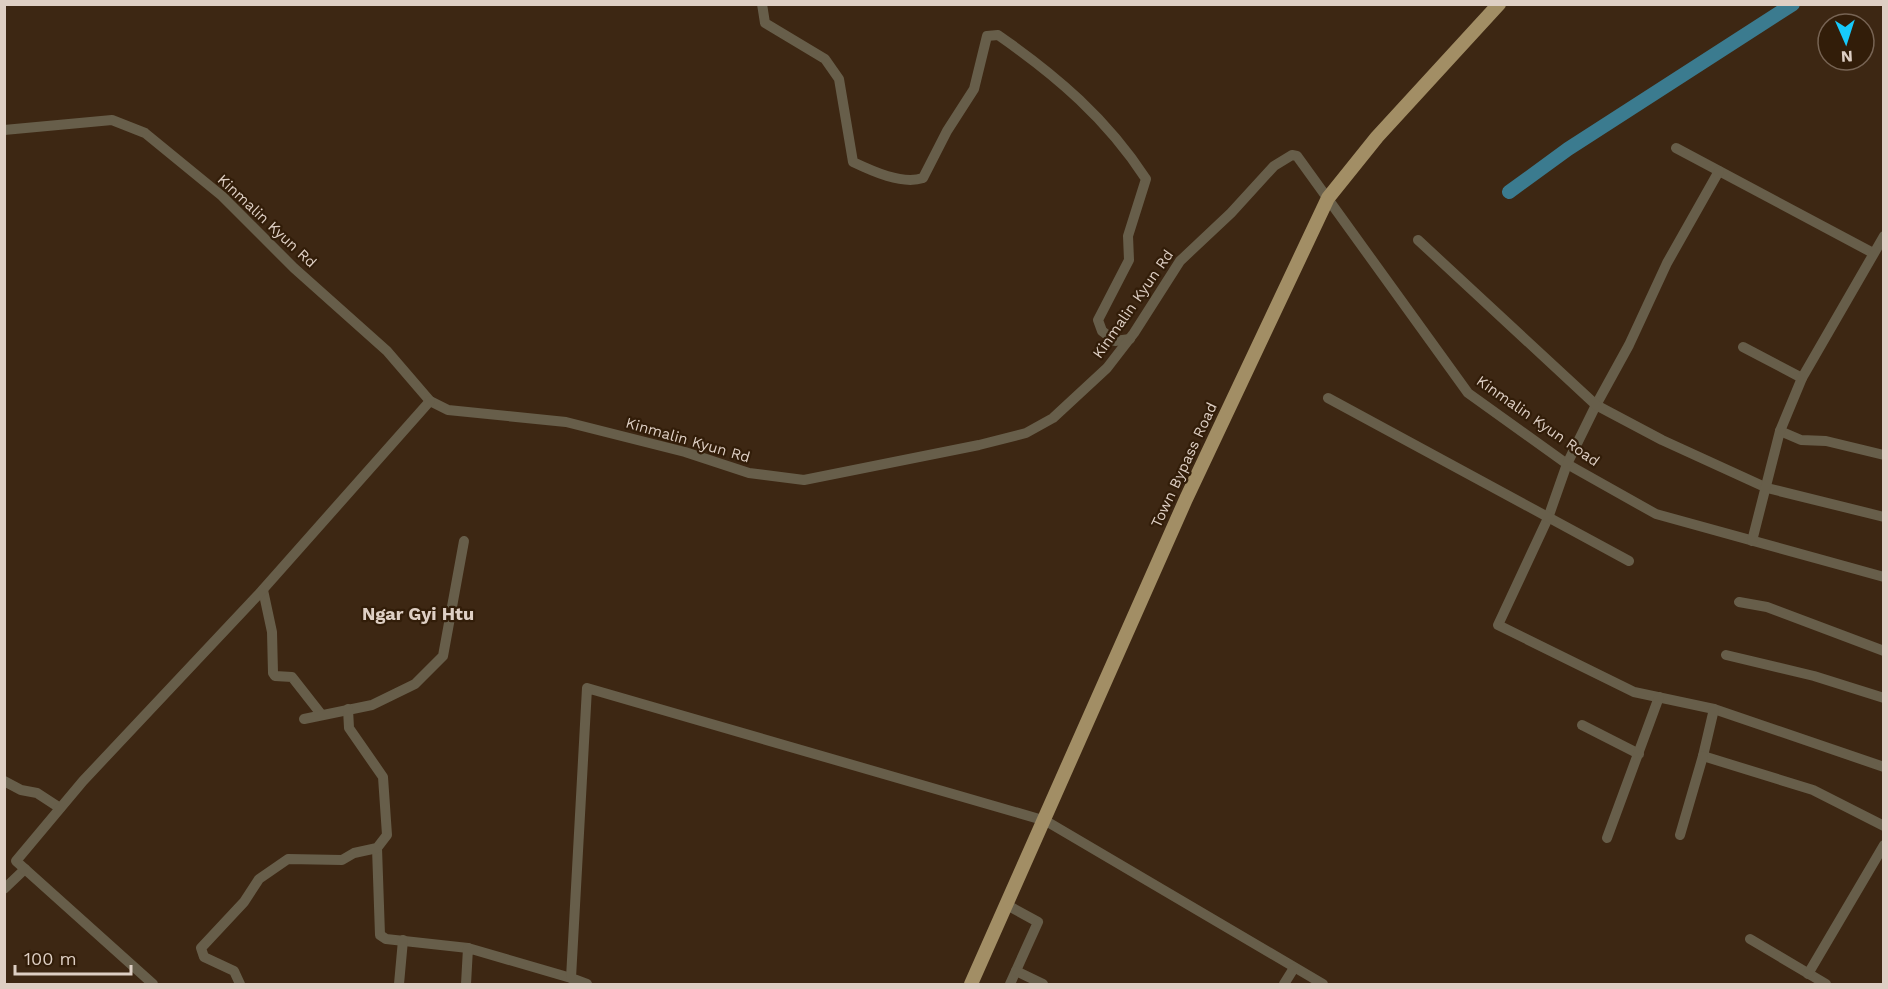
<svg xmlns="http://www.w3.org/2000/svg" width="1888" height="989" font-family="'Work Sans',sans-serif">
	<style>
		.lines { fill: none; stroke-linecap: round; stroke-linejoin: round }
		.river { stroke: #3b7b8f; stroke-width: 14 }
		.minor { stroke: #675e4a; stroke-width: 10 }
		.major { stroke: #a28e65; stroke-width: 14 }
		.labels { text-anchor: middle; dominant-baseline: central; stroke-width: 4.5; stroke-linejoin: round; paint-order: stroke }
		.street-label { font-size: 15px; fill: #decfc4; stroke: #321d09 }
		.quarter-label { font-size: 18px; font-weight: bold; fill: #decfc4; stroke: #321d09 }
	</style>
	<rect width="100%" height="100%" fill="#3d2713"/>
	<g class="lines">
		<path class="river" d="M1509,192l59,-43 225,-145"/>
		<g class="minor">
			<path d="M762,4l3,19 60,36 14,20 14,83c19,9 49,23 70,16l24,-47 27,-42 13,-53 11,-1c59,41 109,84 148,144l-18,57 1,24 -31,60 4,11 13,10 15,-2"/>
			<path d="M4,130l108,-10 33,13 77,63 72,72 93,83 43,50 18,9 118,12 119,30 64,21 55,7 175,-35 47,-12 27,-15 54,-50 27,-35 46,-72 51,-48 43,-47 18,-11 5,1 171,237 99,71 89,50 228,63"/>
			<path d="M1676,148l197,105"/>
			<path d="M1719,171l-52,92 -38,82 -33,60 -29,59 -19,54 -50,107 136,67 80,17 170,58"/>
			<path d="M1418,240l178,165 66,35 105,48 117,29"/>
			<path d="M1743,347l59,31"/>
			<path d="M1328,398l301,163"/>
			<path d="M1780,431l21,9 25,1 58,14"/>
			<path d="M1752,541l28,-110 22,-53 82,-142"/>
			<path d="M263,590l9,42 1,41 2,3 17,1 29,37"/>
			<path d="M1739,602l28,5 117,44"/>
			<path d="M1726,655l88,21 70,22"/>
			<path d="M1714,709l-11,47 110,34 71,36"/>
			<path d="M304,719l68,-14 43,-21 28,-28 21,-115"/>
			<path d="M1582,725l57,29"/>
			<path d="M4,781l17,9 16,3 23,15"/>
			<path d="M1680,835l23,-79"/>
			<path d="M1607,838l52,-141"/>
			<path d="M377,848l3,87 6,4 82,9"/>
			<path d="M4,889l21,-20"/>
			<path d="M1007,905l31,17 -28,62"/>
			<path d="M1750,939l76,45"/>
			<path d="M1016,971l27,13"/>
			<path d="M1808,974l76,-129"/>
			<path d="M153,984l-137,-123 67,-80 175,-186 172,-194"/>
			<path d="M240,984l-6,-13 -30,-14 -3,-9 43,-46 15,-23 29,-20 54,1 12,-7 23,-5 10,-13 -4,-58 -34,-49 -1,-19"/>
			<path d="M399,984l4,-44"/>
			<path d="M466,984l2,-36 103,30"/>
			<path d="M587,984l-16,-6 16,-290 459,133 277,163"/>
			<path d="M1284,984l10,-16"/>
		</g>
		<path class="major" d="M971,984l215,-485 142,-301 49,-61 122,-133"/>
	</g>
	<g class="labels">
		<g class="street-label">
			<text transform="translate(267 221) rotate(43)">Kinmalin Kyun Rd</text>
			<text transform="translate(1133 304) rotate(-55)">Kinmalin Kyun Rd</text>
			<text transform="translate(1538 421) rotate(35)">Kinmalin Kyun Road</text>
			<text transform="translate(688 440) rotate(16)">Kinmalin Kyun Rd</text>
			<text transform="translate(1184 465) rotate(-65)">Town Bypass Road</text>
		</g>
		<g class="quarter-label">
			<text x="418" y="613">Ngar Gyi Htu</text>
		</g>
	</g>
	<rect width="1888" height="989" fill="none" stroke="#decfc4" stroke-width="12"/>
	<g transform="translate(1846 42) rotate(177)"><circle r="28" fill="#321d09" stroke="#776454" stroke-width="1.5"/>
	<path d="M0-4.5L10 22L0 15L-10 22Z" fill="#17cafb"/>
	<text y="-9" font-size="16" font-weight="bold" text-anchor="middle" fill="#decfc4">N</text>
	</g>
	<path d="M15 965v9h116v-9" fill="none" stroke="#decfc4" stroke-width="3"/>
	<text x="24" y="965" font-size="18" fill="#decfc4" stroke="#321d09" stroke-width="4.5" paint-order="stroke">100 m</text>
</svg>
